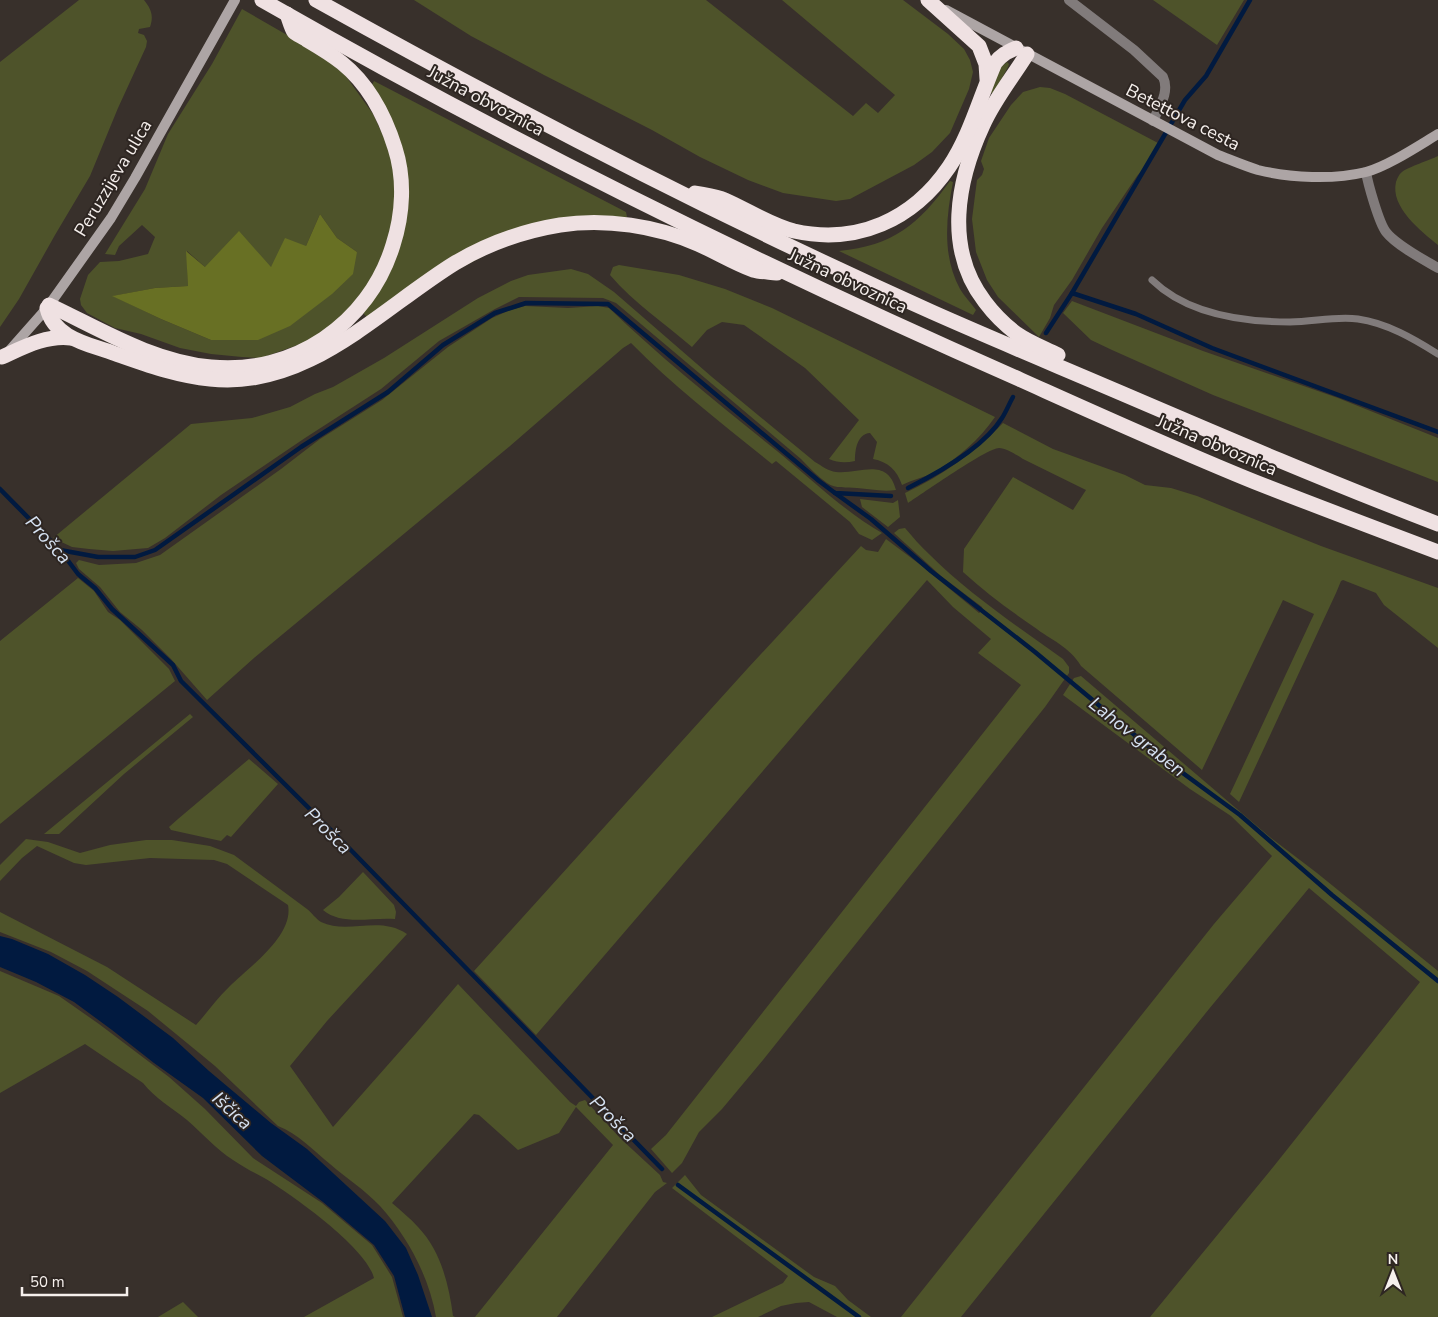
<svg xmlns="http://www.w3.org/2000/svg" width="1438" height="1317" font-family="'Nunito Sans',sans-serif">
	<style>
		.green { fill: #4e532a; fill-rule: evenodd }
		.forest { fill: #687024 }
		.water { fill: #011a40 }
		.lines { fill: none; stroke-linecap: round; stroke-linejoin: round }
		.stream { stroke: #011a40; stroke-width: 4.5 }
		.lane { stroke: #817b7b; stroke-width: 7 }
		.street { stroke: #817b7b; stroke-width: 10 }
		.secondary { stroke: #ada5a5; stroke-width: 10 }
		.highway { stroke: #efe1e2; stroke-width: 15 }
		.labels { text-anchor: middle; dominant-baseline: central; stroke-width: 4; stroke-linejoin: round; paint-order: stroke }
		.street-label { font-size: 18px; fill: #f6f0ed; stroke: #2e2622 }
		.water-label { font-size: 19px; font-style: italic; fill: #d6e2f2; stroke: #2e2622 }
	</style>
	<rect width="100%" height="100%" fill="#38302b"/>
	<g class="green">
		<path d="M79,0h65c7,9 10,15 6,27l-11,2 -1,4 6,2 3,6 -1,6 -28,61 -28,68 -35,59 -36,64 -19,28v-265z"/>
		<path d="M414,0h292l147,116 13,-13 12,10 17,-18 -113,-95h121l45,34 16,15 6,11 3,12 -4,17 -19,44 -18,19 -18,13 -64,34 -14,2 -53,-8 -35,-13 -48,-23 -48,-27 -108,-55 -73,-39z"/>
		<path d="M1153,0h91l-27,45z"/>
		<path d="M242,9l66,38 17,11 20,17 28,39 13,28 7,24 3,35 -5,33 -20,47 -27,35 -35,25 -48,17 -19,-1 -31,-3 -31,-6 -39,-14 -26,-6 -28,-15 -6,-8 -1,-6 8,-24 12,-13 19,-1 29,-7 7,-17 -13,-12 -23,21 -4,9 -10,-1 40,-65 23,-55 44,-70zM320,214l17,24 20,14 -146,88 -50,-21 -48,-23 42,-8 33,-2 -1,-35 18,16h66l35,-21z"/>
		<path d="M1007,62l2,2 -1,3 -15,27 -3,-2 9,-23z"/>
		<path d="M374,81l252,131 1,5 -77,4 -182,96 -2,-1 -3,-3 16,-22 27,-84 -34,-122z"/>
		<path d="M1040,87l10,1 15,6 93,49 -8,18 -13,15 -35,52 -30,52 -18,25 -4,13 -11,19 -41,-40 -11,-17 -11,-28 -4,-33 5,-39 5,-5 2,-6 -3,-8 8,-23 22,-33 12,-13z"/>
		<path d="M1438,156v89c-17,-14 -48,-38 -42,-63 1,-3 3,-8 6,-10 6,-5 28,-12 36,-16z"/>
		<path d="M950,181l3,1c-7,35 -11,74 7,107 4,7 11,14 16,21l-3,5 -134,-64c54,-5 80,-27 111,-70z"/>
		<path d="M619,265l60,10 46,14 47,19 223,109c-15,22 -37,41 -60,55 -10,5 -23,8 -33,13 -5,-15 -14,-23 -29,-26l4,-17 -7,-9c-13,1 -15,17 -15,28 -9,2 -17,2 -26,-2l30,-39 -54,-52 -61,-43 -22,-3 -15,8 -15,17c-28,-24 -58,-44 -82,-72l3,-8z"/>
		<path d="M571,269l17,5 26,18 98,85 103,85c7,4 13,9 21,10 22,3 51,-16 60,18 -14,2 -26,-1 -39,-2 -11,-1 -21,1 -30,-5 -10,-7 -18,-16 -26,-24l-185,-156 -13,-5 -84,-1 -24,12 -56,32 -58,48 -76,49 -84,57 -56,43 -17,10 -35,3 -24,-2 -17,-2 -19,-9 138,-114 61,-6 38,-11 25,-13 18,-7 51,-29 94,-60 33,-17 17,-6z"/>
		<path d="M1072,301l131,50 135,47 100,40v44l-225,-87 -101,-45 -21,-10 -28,-27z"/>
		<path d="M525,306l43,2 30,-2 11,2c53,51 111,97 168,143 34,28 67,60 105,82l-10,7 -13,-6 -9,-12 -74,-61 -4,3c-48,-39 -98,-77 -141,-121l-8,5 -113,98 -256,212 -47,42 -36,-41 -29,-29 -22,-18 -20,-25 -21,-18 -3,-6 3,-3 20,5 37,-2 24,-8 121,-86 39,-30 62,-39 66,-53 44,-29 18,-8z"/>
		<path d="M1003,423l50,26 72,26 20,10 26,3 26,8 124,50 117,42v60l-54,-43 -8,-12 -33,-13 -2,1 -5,12 -97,209 -9,-8 84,-180 -31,-14 -81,170 -121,-104c-11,-19 -30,-26 -47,-39 -25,-17 -49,-35 -71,-55l1,-23 49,-72 60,33 13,-20 -63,-31c-6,-4 -17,-11 -24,-11 -12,0 -77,46 -91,55l-3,-10c37,-17 70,-41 98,-70z"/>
		<path d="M860,499l33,4 5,-3 2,17 -12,10 -26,-20z"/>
		<path d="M905,528c8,9 15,18 24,26 40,40 88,72 134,105l6,8v6l-24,34 -282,353 -41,49 -23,23 -17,31 -10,10 -21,-24 15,-14 355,-450 -43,-32 13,-14 -38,-32 -26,-27 -391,455 -62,-64 274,-303 113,-122 5,4 12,2 8,-13 36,27 57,47 4,-3 -1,-3 -41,-31 -47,-43 5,-4z"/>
		<path d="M78,578l16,13 14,21 12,8 49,49 6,12 -175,143v-183z"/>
		<path d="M1081,676l190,162 46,35 121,98v346h-288l124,-151 146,-184 -111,-94 -100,121 -248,308h-60l313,-393 58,-68 -41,-40 -41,-27 -127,-94 11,-17z"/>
		<path d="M190,714l3,3 -69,57 -65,60h-15z"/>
		<path d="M249,759l29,25 -47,53 -4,-2 -6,6 -50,-11 -2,-3 9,-8z"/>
		<path d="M26,839l22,3 32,11 30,-8 36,-5h26l38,6 24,9 73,54c5,4 9,10 14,13 27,13 58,-7 86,12l-80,87 -37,45 43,61 83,-94 42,-49 112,118 6,4 3,-4 6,-2 35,38 40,37 3,7 4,1 -12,9 -98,125h-82l138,-172 -37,-38 -17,26 -41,17 -39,-35 -5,-1 -82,89c9,8 18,15 26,24 23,24 31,58 35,89l2,1h-19c-7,-41 -29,-81 -56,-111 -15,-16 -34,-28 -50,-42 -17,-14 -32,-30 -52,-38l-63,-60 -67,-55 -61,-40 -36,-19 -51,-20v-20l107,55 89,58c11,-12 21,-27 33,-38 20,-20 65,-51 59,-82l-61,-41 -13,-4 -64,-2 -64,7 -12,-2 -37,-17 -15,12 -22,23v-16z"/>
		<path d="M363,872l31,33 2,7 -1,7c-24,-2 -53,7 -72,-9l16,-13z"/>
		<path d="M0,971l59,25 40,28 70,53 36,32 48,49 69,45 50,42 20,32 11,40h-99l70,-39c-8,-31 -81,-82 -108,-99 -11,-6 -23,-12 -33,-19 -17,-11 -31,-27 -46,-40 -15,-12 -32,-22 -44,-37l-58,-39 -85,49z"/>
		<path d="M685,1175l16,20 113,82 21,9 13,14 23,17h-34l-28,-15 -13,1 -15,3 -23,11h-46l71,-34 5,-7 -116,-88z"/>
		<path d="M183,1302l15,15h-40z"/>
	</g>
	<path class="forest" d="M320,214l17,24 20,14 -4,22 -21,20 -42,32 -32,14h-47l-50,-21 -49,-23 43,-8 33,-2 -2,-35 19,16 34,-36 32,36 14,-29 21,8z"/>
	<path class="water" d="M0,936l12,3 36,15 37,21 33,22 55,41 36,33 62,52 36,26 78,72 21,27 12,27 14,42h-27l-11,-41 -20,-31 -51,-43 -61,-46 -59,-58 -49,-35 -42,-33 -38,-28 -38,-20 -36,-15z"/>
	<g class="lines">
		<g class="stream">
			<path d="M1072,293l64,21 76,34 226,84"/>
			<path d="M1046,333l26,-40 113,-193 21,-24 44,-76"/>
			<path d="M908,488c30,-15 76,-41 94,-70 4,-6 7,-14 11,-21"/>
			<path d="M0,489l60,61 18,24 17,14 17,21 61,56 8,16 165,164 316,324"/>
			<path d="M835,493l36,26 60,52 104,81 126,105 79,58 92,80 106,86"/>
			<path d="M60,550l38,7h37l20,-7 146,-103 87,-55 55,-47 52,-32 31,-10 82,1 211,177 16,12 56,3"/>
			<path d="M678,1185l181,132"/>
		</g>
		<path class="lane" d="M1152,280c35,34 90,42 138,42 23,0 45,-6 68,-3 29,4 56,20 80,35"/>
		<g class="street">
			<path d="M1069,0l65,50 29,27c7,15 -4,30 -10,44"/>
			<path d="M1366,172c2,12 13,51 20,60 10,13 38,28 52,36"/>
		</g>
		<g class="secondary">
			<path d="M946,10l272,145c13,5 27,11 40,15 33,8 75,10 108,2 22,-6 52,-26 72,-38"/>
			<path d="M9,351l38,-43 64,-90 24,-40 100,-178"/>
		</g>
		<g class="highway">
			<path d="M262,0c246,141 500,266 759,380 78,35 155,70 234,102 61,24 122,47 183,70"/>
			<path d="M316,0c201,112 406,218 616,312 63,28 126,54 189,81 105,45 210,90 317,131"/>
			<path d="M928,0l51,46 7,18 1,15"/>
			<path d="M1027,54c-15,24 -33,46 -44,71 -26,56 -39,124 2,177 9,12 20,23 32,32 13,9 27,14 41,21"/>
			<path d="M695,193c10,2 21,3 30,7 23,10 45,25 69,31 63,14 119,-11 155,-64 21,-31 31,-70 46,-104 6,-8 12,-11 21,-15"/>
			<path d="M49,305c51,24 104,57 162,62 82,8 158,-43 182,-122 10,-31 12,-66 2,-97 -10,-32 -27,-64 -53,-85 -11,-9 -23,-16 -35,-23 -3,-3 -10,-5 -13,-8 -3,-5 -5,-13 -7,-18"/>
			<path d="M47,308c7,30 41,36 66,45 32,11 63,23 97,26 97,11 169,-69 245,-116 32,-19 68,-32 105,-38 46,-7 96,1 138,19 18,8 36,19 55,26 7,2 16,2 24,3"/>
			<path d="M2,357c22,-10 44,-22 69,-19"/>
		</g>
	</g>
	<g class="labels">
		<g class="street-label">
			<text transform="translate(486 101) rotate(28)">Južna obvoznica</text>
			<text transform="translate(1183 117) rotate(27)">Betettova cesta</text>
			<text transform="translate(113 178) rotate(-59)">Peruzzijeva ulica</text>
			<text transform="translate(848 281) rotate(25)">Južna obvoznica</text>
			<text transform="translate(1217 445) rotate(23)">Južna obvoznica</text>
		</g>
		<g class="water-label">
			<text transform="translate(48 540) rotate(48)">Prošca</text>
			<text transform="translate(1137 737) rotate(38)">Lahov graben</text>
			<text transform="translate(328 831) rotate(45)">Prošca</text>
			<text transform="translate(232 1111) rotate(42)">Iščica</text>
			<text transform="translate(613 1119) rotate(45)">Prošca</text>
		</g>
	</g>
	<g transform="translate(1393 1272)" stroke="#2e2622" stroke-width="4" paint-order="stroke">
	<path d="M0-4L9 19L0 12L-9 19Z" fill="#f6f0ed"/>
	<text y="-8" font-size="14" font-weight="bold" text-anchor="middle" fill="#f6f0ed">N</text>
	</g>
	<path d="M22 1287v8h105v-8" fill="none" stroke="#f6f0ed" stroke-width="2.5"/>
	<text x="30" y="1287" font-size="15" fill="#f6f0ed" stroke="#2e2622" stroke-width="4" paint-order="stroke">50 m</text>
</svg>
